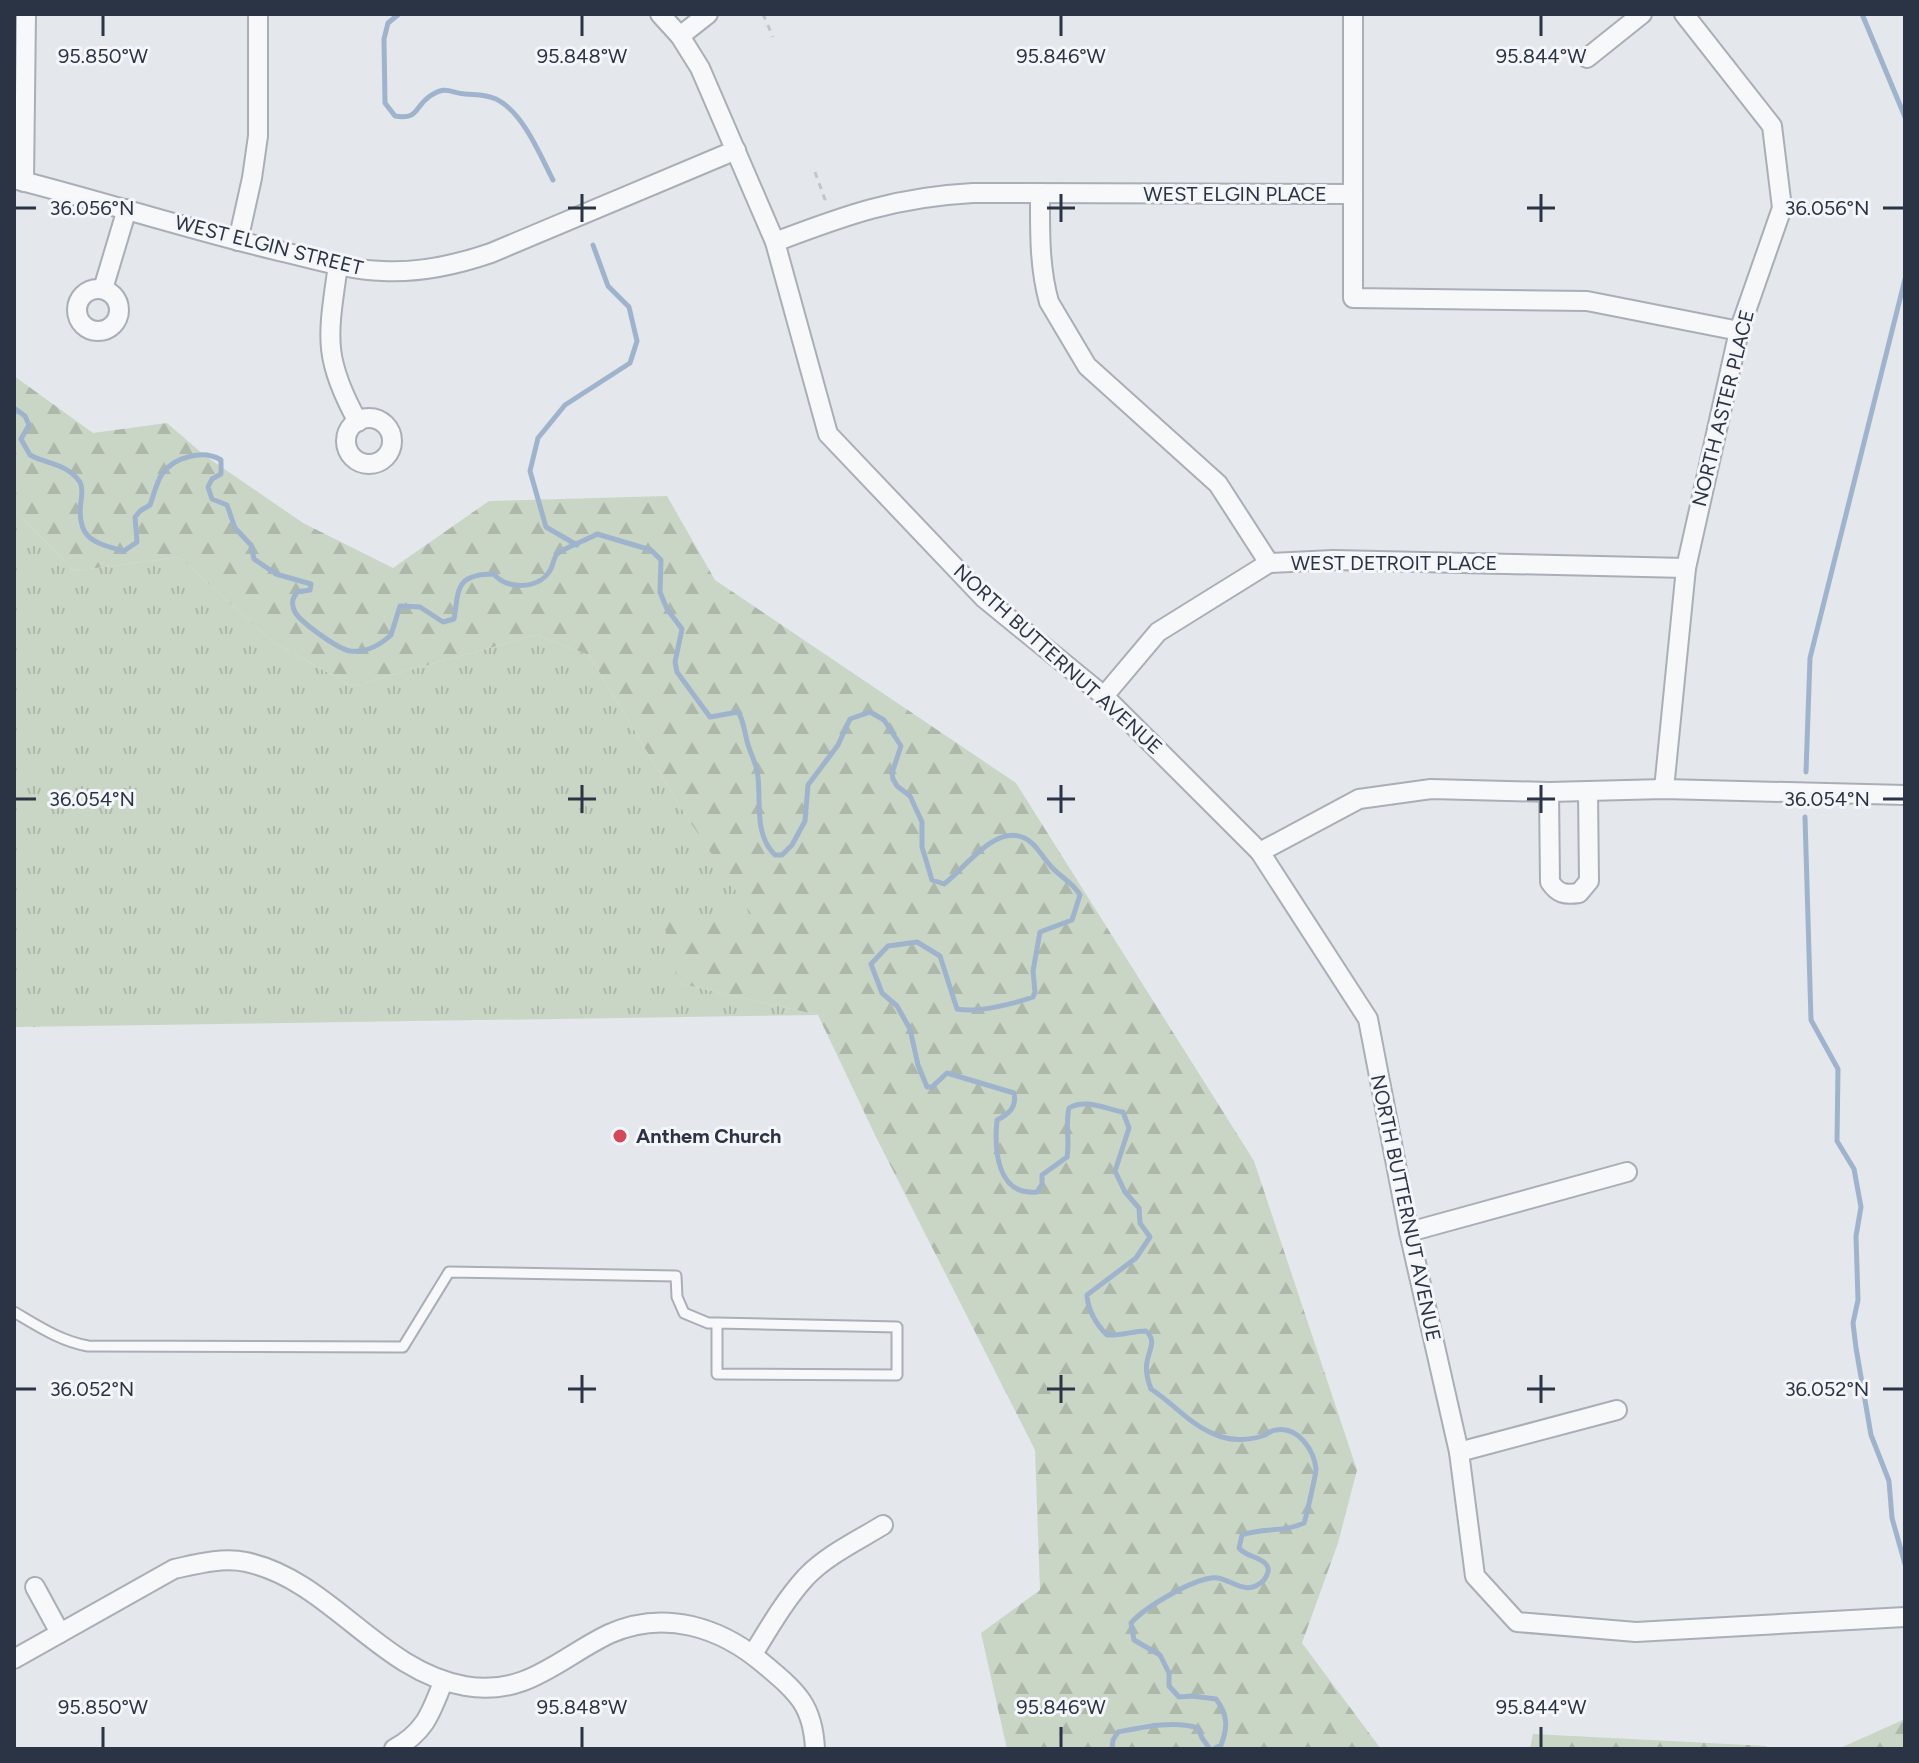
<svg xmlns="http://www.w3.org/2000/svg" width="1919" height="1763" font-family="Figtree,sans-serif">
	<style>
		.grass { fill: url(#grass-tufts) }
		.forest { fill: url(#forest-firs) }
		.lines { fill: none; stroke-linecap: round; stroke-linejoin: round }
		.stream { stroke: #9fb4cc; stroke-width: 5 }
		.service-casing { stroke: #a9aeb7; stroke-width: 13 }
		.minor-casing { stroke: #a9aeb7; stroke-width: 22 }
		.path { stroke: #c2c5cb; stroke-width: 3; stroke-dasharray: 6 6; stroke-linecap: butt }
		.service { stroke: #f7f8fa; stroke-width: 9 }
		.minor { stroke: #f7f8fa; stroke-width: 18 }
		.ticks { fill: none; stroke: #2b3445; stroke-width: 3 }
		.poi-dot { fill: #d1495b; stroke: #f4f6f9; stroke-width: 3 }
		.labels { text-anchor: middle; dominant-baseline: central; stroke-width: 6; stroke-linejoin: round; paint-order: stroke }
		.street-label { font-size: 20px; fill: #2b3445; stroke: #f4f6f9 }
		.poi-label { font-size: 20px; font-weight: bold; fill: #2b3445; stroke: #f4f6f9; text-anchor: start }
		.ticks-label { font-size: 20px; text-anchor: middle; fill: #2b3445; stroke: #f4f6f9; stroke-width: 6; stroke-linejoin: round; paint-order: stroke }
	</style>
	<defs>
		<pattern id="grass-tufts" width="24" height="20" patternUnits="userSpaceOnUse" patternTransform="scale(2)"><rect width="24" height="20" fill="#c9d6c5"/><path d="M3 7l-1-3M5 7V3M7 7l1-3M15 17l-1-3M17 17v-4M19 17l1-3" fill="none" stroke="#adb8ab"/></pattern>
		<pattern id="forest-firs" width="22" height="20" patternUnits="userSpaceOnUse" patternTransform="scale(2)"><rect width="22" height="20" fill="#c9d6c5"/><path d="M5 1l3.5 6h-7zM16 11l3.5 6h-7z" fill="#adb8ab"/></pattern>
	</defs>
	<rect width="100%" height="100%" fill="#e4e7ec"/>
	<path class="grass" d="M14,509l60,62 105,-14 94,85 79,44 184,-51 53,20 90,150 76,113 -77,65 140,32 -804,12z"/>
	<g class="forest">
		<path d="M14,376l79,57 74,-10 37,32 99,68 90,45 96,-67 178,-5 48,84 301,203 238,378 103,309 -19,73 -36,100 79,106h-374l-26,-116 59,-43 -5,-140 -159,-313 -58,-122 -140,-32 -15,-62 91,-3 -75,-113 -90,-150 -53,-20 -184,51 -79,-44 -94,-85 -105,14 -60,-62z"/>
		<path d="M1905,1719v30h-67z"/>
		<path d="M1533,1734l234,12 -2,3h-235z"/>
	</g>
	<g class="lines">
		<g class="stream">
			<path d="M399,14l-11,9 -4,16 1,64 10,13c24,4 19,-9 35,-20 17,-11 20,-3 35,-2 11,1 20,0 31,5 27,13 44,56 57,81"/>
			<path d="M1862,14l43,103"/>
			<path d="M14,408l11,8 4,9 -8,14 9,16c19,10 36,8 50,27 3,6 2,13 1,19 -5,37 12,42 43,50l13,-9 -2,-25 5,-6 10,-6c4,-10 6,-22 12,-31 12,-17 41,-25 59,-14v14l-9,5 -4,8 4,12 15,6 8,23 16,17 3,14 22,15 35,10 -1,6 -13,2c-4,6 -6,10 -3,18 4,11 44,39 56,41 15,2 30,-6 41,-16l9,-29 20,1 23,15 11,-3c5,-28 0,-45 40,-45 12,16 44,15 55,-2 4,-5 4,-13 8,-18 9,-7 30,-14 40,-20l54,16 10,10 -1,32 7,17 15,20 -7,33 2,10 33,45 28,-5c6,9 6,18 9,29 3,13 10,22 11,36 3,27 -4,57 17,78h7l10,-10 13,-24 3,-36 30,-40 12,-26 20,-7 14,8 17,26 -9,27 1,6 4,7 13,10 12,26v25l10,33 12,4c20,-15 50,-58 78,-47 12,4 19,18 27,27 9,12 23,17 31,31l-8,25 -32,12 -7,39 2,21 -2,5c-20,7 -55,16 -76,12l-17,-53 -23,-14 -29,4 -17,18 11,29 15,13 13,23 8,36 9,22h5l15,-14 67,20c3,14 -5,21 -17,27 -3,30 0,76 40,72l5,-8v-9l25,-18c3,-17 -2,-33 2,-49 16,-10 37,1 54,4l6,16 -14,43 10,21 14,16 1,15 10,14 -14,21 -49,37c1,15 9,29 20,40 14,1 25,-4 39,-4 11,10 3,18 1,31 -2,9 1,19 4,27 26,17 40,38 71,48 13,4 30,3 43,-2 4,-2 7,-5 11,-5 22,-4 38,20 40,39 0,5 -10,49 -12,54 -21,10 -41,4 -62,12l-3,13c6,9 26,9 29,20 1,3 -2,9 -4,12 -17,17 -30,1 -46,-2 -4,-1 -8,0 -12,1 -21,5 -62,29 -75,44l3,17 26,15 9,18v13l10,11 13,-1 24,3c12,16 12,28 5,46l-7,4"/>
			<path d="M577,545l-31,-18 -16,-56 8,-33 27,-33 65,-42 7,-22 -8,-34 -21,-21 -15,-41"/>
			<path d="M1806,772l4,-114 95,-379"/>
			<path d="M1805,817l6,203 27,49 -1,72 17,28 7,38 -5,29 2,64 -5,23 3,25 15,87 18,46 3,37 13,46"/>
			<path d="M1112,1749l1,-9 5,-8c25,-5 56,-12 80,-4l4,10 8,11"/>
		</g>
		<g class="service-casing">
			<path id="service" d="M14,1312c24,14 46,29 74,34l315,1 46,-75 227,4 1,21 7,16 24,10h9v51l180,1v-48l-180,-4"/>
		</g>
		<g class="minor-casing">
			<g id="minor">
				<path d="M660,14l20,22 20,32 75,174 53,192 156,164 120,98 156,156 108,167 41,213 50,220 16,124 42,46 119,10 269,-15"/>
				<path d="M1353,14v284l234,3 152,30"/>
				<path d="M680,36l28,-22"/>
				<path d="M1587,58l55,-44"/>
				<path d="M14,179c87,22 173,50 261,71 35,8 72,20 108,21 38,2 73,-6 108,-18l245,-103"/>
				<path d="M24,182l2,-168"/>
				<path d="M1040,193c0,37 -1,73 9,109l38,64 131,118 51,79"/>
				<path d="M238,241l14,-63 6,-42v-122"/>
				<path d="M775,242c71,-27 121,-45 198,-49l380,1"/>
				<path d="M338,265c-10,71 -16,92 20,157"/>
				<circle cx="98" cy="310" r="21"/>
				<path d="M103,289l24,-80"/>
				<circle cx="369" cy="441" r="23"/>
				<path d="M1104,696l54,-64 111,-69 64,-3 353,8"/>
				<path d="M1664,789l22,-221 53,-237 43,-123 -10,-82 -88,-112"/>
				<path d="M1549,792l1,90c8,12 15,13 29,11l10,-12 -1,-90"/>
				<path d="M1260,852l99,-53 72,-10 118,3 115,-3 241,6"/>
				<path d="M1409,1232l218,-60"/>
				<path d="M1459,1452l158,-42"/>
				<path d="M35,1587l25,46"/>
				<path d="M753,1654c16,-26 32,-54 53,-77 21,-22 51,-36 77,-52"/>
				<path d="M14,1659l160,-90c23,-5 49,-12 72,-7 84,18 133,109 219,124 61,11 94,-28 144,-52 55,-25 112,-7 156,31 32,27 48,40 50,84"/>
				<path d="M394,1749c31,-17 37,-36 49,-67"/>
			</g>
		</g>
		<g class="path">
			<path d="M763,14l10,23"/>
			<path d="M815,172l12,33"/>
		</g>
		<use href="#service" class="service"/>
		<use href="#minor" class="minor"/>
	</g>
	<path class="ticks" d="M103,16v20M582,16v20M1061,16v20M1541,16v20M582,194v28M1061,194v28M1541,194v28M16,208h20M568,208h28M1047,208h28M1527,208h28M1883,208h20M582,785v28M1061,785v28M1541,785v28M16,799h20M568,799h28M1047,799h28M1527,799h28M1883,799h20M582,1375v28M1061,1375v28M1541,1375v28M16,1389h20M568,1389h28M1047,1389h28M1527,1389h28M1883,1389h20M103,1727v20M582,1727v20M1061,1727v20M1541,1727v20"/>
	<circle class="poi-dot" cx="620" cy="1136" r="8"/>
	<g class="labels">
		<g class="street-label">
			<text x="1235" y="194">WEST ELGIN PLACE</text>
			<text transform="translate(269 245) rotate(14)">WEST ELGIN STREET</text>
			<text transform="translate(1723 408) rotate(-76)">NORTH ASTER PLACE</text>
			<text x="1394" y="563">WEST DETROIT PLACE</text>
			<text transform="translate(1058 659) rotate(42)">NORTH BUTTERNUT AVENUE</text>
			<text transform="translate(1406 1208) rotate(78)">NORTH BUTTERNUT AVENUE</text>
		</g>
		<g class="poi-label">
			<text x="636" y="1136">Anthem Church</text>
		</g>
	</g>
	<g class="ticks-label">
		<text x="103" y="63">95.850°W</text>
		<text x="582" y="63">95.848°W</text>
		<text x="1061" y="63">95.846°W</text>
		<text x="1541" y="63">95.844°W</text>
		<text x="92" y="215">36.056°N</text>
		<text x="1827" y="215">36.056°N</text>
		<text x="92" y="806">36.054°N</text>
		<text x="1827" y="806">36.054°N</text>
		<text x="92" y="1396">36.052°N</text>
		<text x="1827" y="1396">36.052°N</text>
		<text x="103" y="1714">95.850°W</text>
		<text x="582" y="1714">95.848°W</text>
		<text x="1061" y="1714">95.846°W</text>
		<text x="1541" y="1714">95.844°W</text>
	</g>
	<rect width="1919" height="1763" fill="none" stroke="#2b3445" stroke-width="32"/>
</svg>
